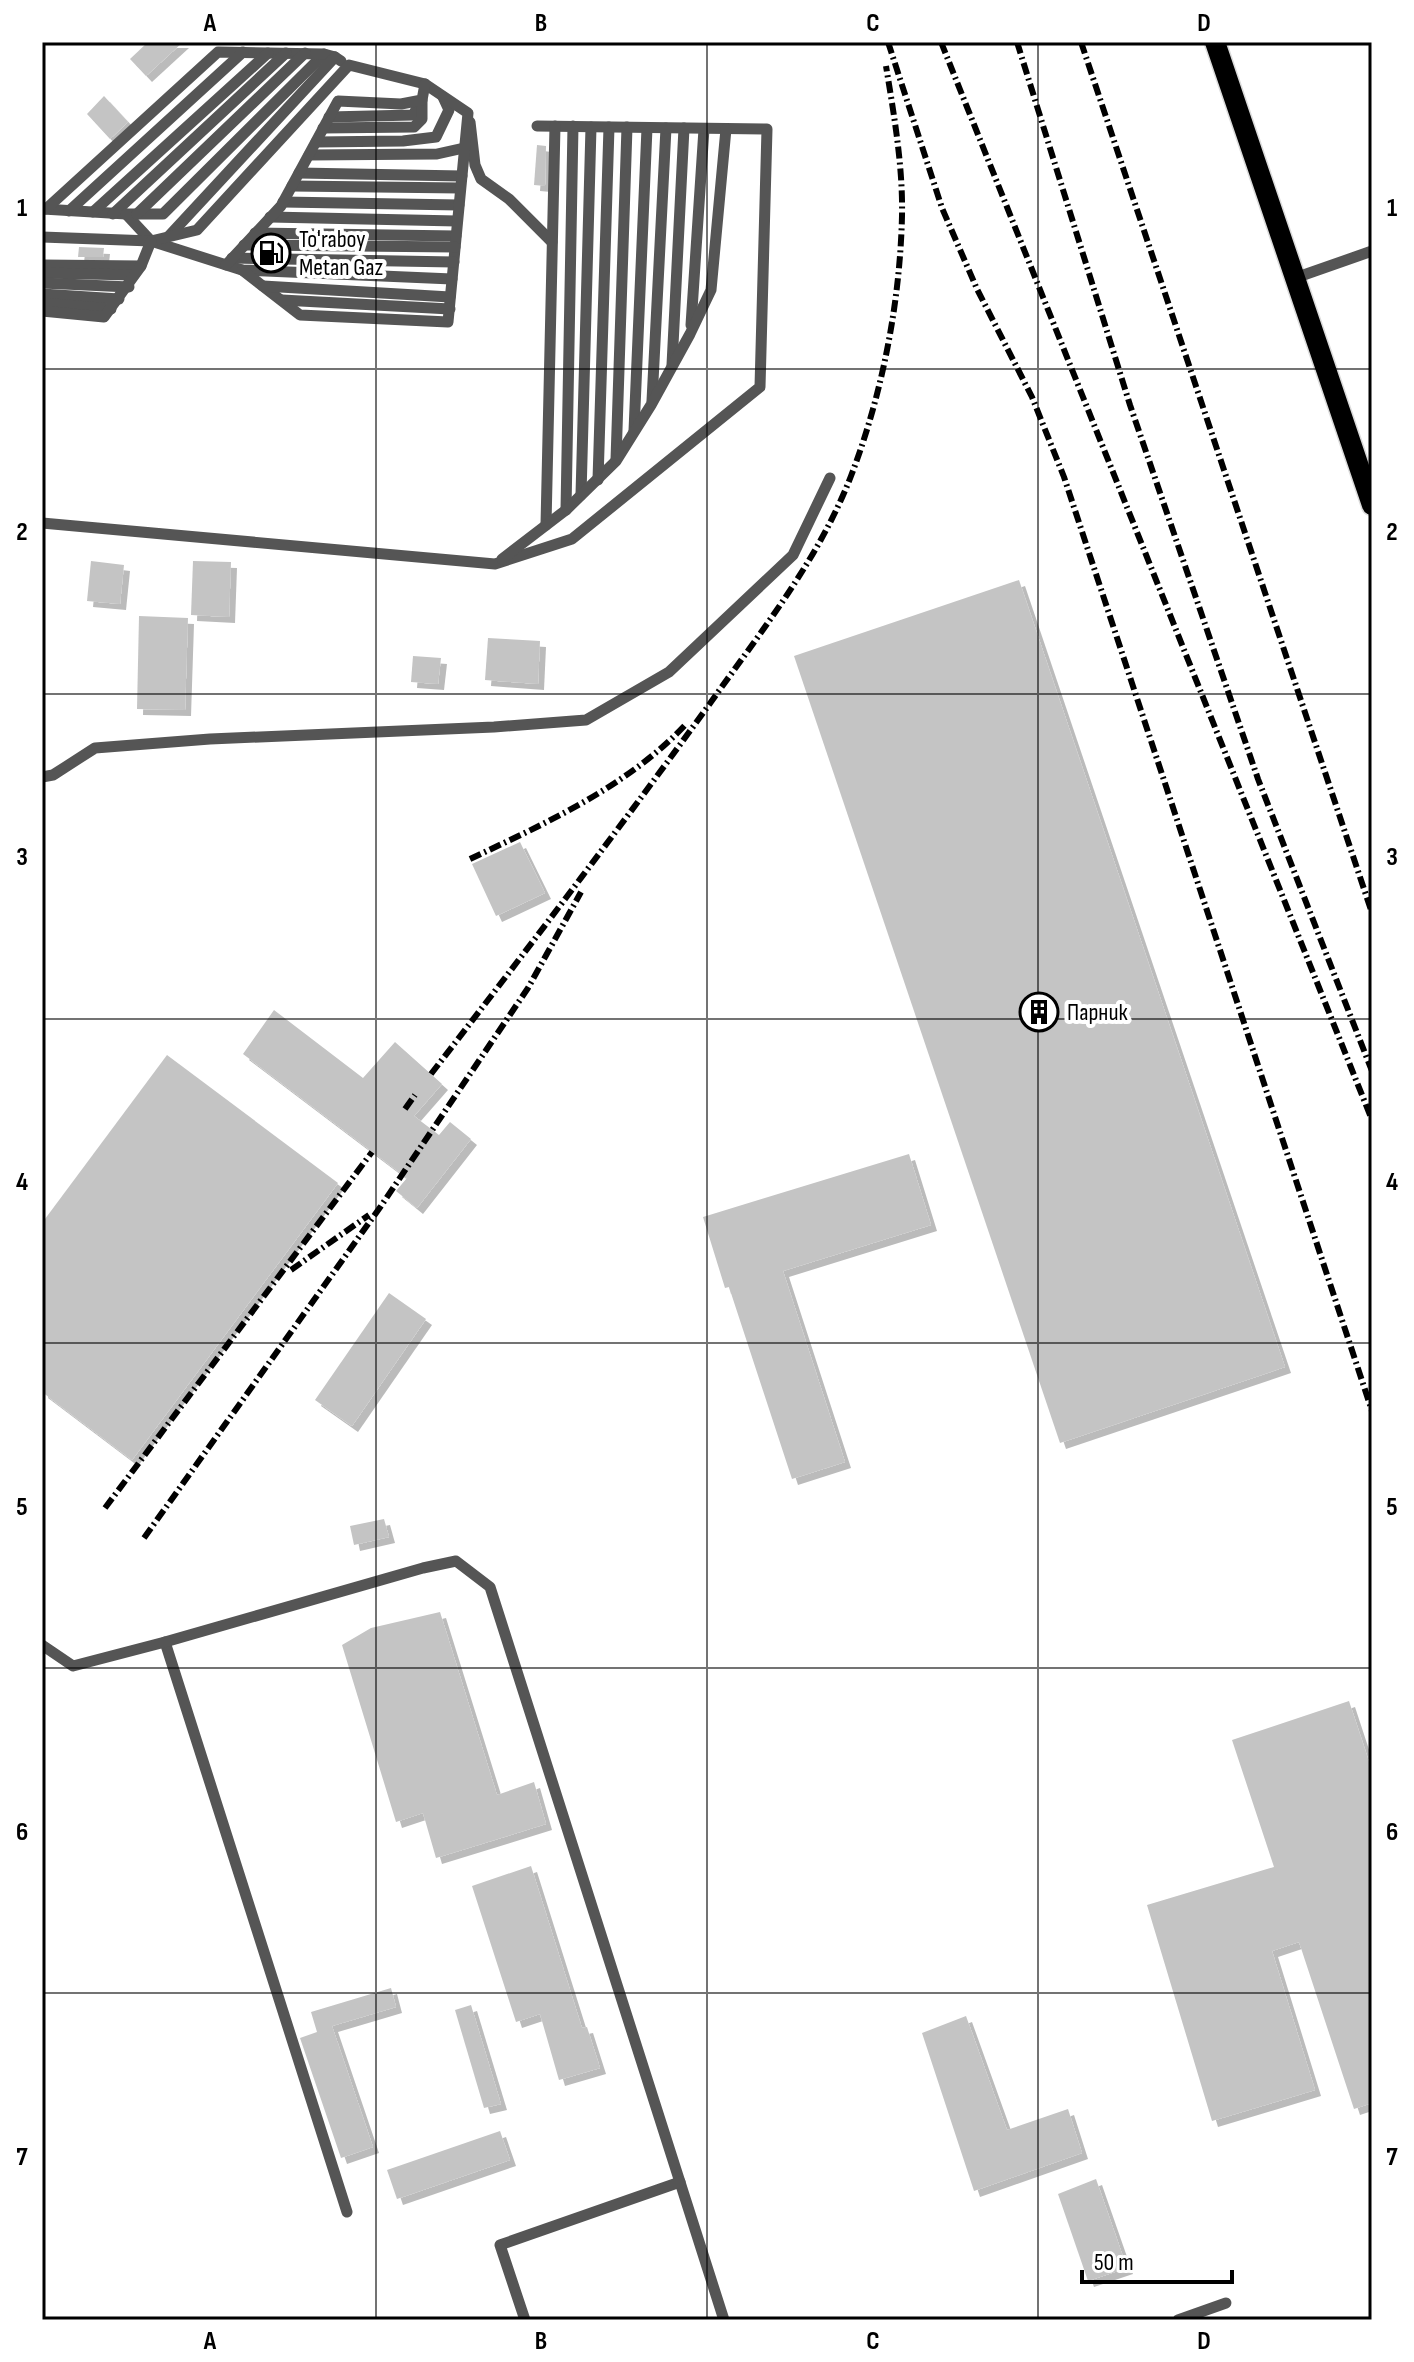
<svg xmlns="http://www.w3.org/2000/svg" width="1414" height="2362" font-family="'Sofia Sans Condensed',sans-serif">
	<style>
		.building { fill: #c4c4c4; filter: url(#shadow) }
		.lines { fill: none; stroke-linecap: round; stroke-linejoin: round }
		.primary-casing { stroke: #dbdbdb; stroke-width: 23 }
		.lane { stroke: #555; stroke-width: 11 }
		.primary { stroke: #000; stroke-width: 20 }
		.rail { stroke: #000; stroke-width: 6; stroke-dasharray: 12 4 2 4; stroke-linecap: butt }
		.grid { fill: none; stroke: #000; stroke-width: 2; stroke-opacity: 0.55 }
		.labels { text-anchor: middle; dominant-baseline: central; stroke-width: 8; stroke-linejoin: round; paint-order: stroke }
		.poi-label { font-size: 24px; fill: #000; stroke: #fff; text-anchor: start }
		.neatline { fill: none; stroke: #000; stroke-width: 3 }
		.grid-label { font-size: 26px; text-anchor: middle; font-weight: bold; fill: #000 }
	</style>
	<defs>
		<filter id="shadow"><feDropShadow dx="6" dy="6" stdDeviation="0" flood-color="#0004"/></filter>
	</defs>
	<rect width="100%" height="100%" fill="#fff"/>
	<g class="building">
		<path d="M148,42h35l-37,34 -16,-17z"/>
		<path d="M104,96l24,26 -18,17 -23,-25z"/>
		<path d="M537,145l9,1 -1,40 -11,-1z"/>
		<path d="M79,247l25,1 -1,9h-25z"/>
		<path d="M91,561l33,4 -4,39 -33,-3z"/>
		<path d="M193,561l38,1 -2,55 -38,-2z"/>
		<path d="M1019,580l266,787 -225,76 -266,-787z"/>
		<path d="M139,616l49,2 -3,92 -48,-1z"/>
		<path d="M488,638l52,3 -2,43 -53,-4z"/>
		<path d="M413,656l28,2 -3,26 -27,-2z"/>
		<path d="M520,842l25,51 -49,23 -24,-52z"/>
		<path d="M274,1010l89,68 32,-36 47,42 -28,32 25,19 11,-13 21,17 -54,69 -21,-17 11,-13 -164,-124z"/>
		<path d="M167,1055l171,128 -206,277 -90,-68v-169z"/>
		<path d="M909,1154l22,71 -148,46 62,191 -53,17 -63,-192 -4,1 -22,-71z"/>
		<path d="M389,1293l37,26 -74,107 -37,-26z"/>
		<path d="M384,1519l5,18 -35,8 -4,-19z"/>
		<path d="M440,1612l57,183 37,-13 12,42 -110,34 -13,-45 -27,9 -54,-177 29,-17z"/>
		<path d="M1349,1701l23,70v332l-18,6 -55,-167 -27,9 43,139 -103,31 -65,-216 127,-38 -42,-127z"/>
		<path d="M531,1866l51,162 5,-1 13,41 -41,12 -19,-66 -24,8 -44,-136z"/>
		<path d="M391,1988l5,19 -64,19 41,121 -32,11 -41,-120 17,-6 -6,-20z"/>
		<path d="M471,2005l30,99 -17,4 -29,-98z"/>
		<path d="M966,2016l41,114 61,-21 14,44 -108,38 -52,-158z"/>
		<path d="M500,2131l10,29 -113,39 -10,-29z"/>
		<path d="M1096,2179l31,89 -39,13 -30,-87z"/>
	</g>
	<g class="lines">
		<g class="primary-casing">
			<path id="primary" d="M1215,42l157,463"/>
		</g>
		<g class="lane">
			<path d="M329,117l84,-2 8,-14"/>
			<path d="M470,122l5,43 6,14 28,20 43,43"/>
			<path d="M323,128l91,-1 8,-8v-19"/>
			<path d="M316,142l87,-1 33,-4 13,-27 -6,-13"/>
			<path d="M309,155l128,-1 27,-6"/>
			<path d="M299,173l163,3"/>
			<path d="M292,186l168,2"/>
			<path d="M283,202l176,3"/>
			<path d="M43,209l83,5h37l161,-160"/>
			<path d="M46,209l172,-157 106,2 11,3"/>
			<path d="M69,211l174,-159"/>
			<path d="M93,212l175,-159"/>
			<path d="M113,214l173,-161"/>
			<path d="M126,214l25,27 91,29 210,9"/>
			<path d="M137,214l168,-161"/>
			<path d="M270,217l187,4"/>
			<path d="M255,233l201,3"/>
			<path d="M169,236l166,-179 6,4"/>
			<path d="M42,237l109,4 46,-11 152,-165 76,19 43,29 -20,209 -148,-7 -58,-45"/>
			<path d="M244,245l211,2"/>
			<path d="M232,258l222,4"/>
			<path d="M42,265l99,1"/>
			<path d="M226,265l55,-59 57,-105 63,3 21,-4 3,-16"/>
			<path d="M42,273l91,2"/>
			<path d="M1295,278l77,-27"/>
			<path d="M42,283l87,4"/>
			<path d="M263,286l187,11"/>
			<path d="M42,294l77,5"/>
			<path d="M282,300l168,9"/>
			<path d="M42,303l69,6"/>
			<path d="M42,311l62,6 37,-51 10,-25"/>
			<path d="M691,325l13,-196"/>
			<path d="M672,365l12,-237"/>
			<path d="M652,401l14,-273"/>
			<path d="M634,431l13,-303"/>
			<path d="M616,460l11,-333"/>
			<path d="M598,480l11,-353"/>
			<path d="M581,495l10,-368"/>
			<path d="M566,510l7,-384"/>
			<path d="M42,523l453,41 77,-25 188,-152 7,-258 -230,-3"/>
			<path d="M546,525l9,-399"/>
			<path d="M502,559l64,-49 50,-49 35,-56 39,-71 21,-44 15,-161"/>
			<path d="M42,777l11,-2 42,-27 115,-9 284,-12 92,-7 83,-48 124,-117 37,-77"/>
			<path d="M165,1642l182,570"/>
			<path d="M42,1645l31,21 92,-24 258,-74 33,-7 34,26 234,733"/>
			<path d="M525,2320l-25,-75 180,-63"/>
			<path d="M1178,2320l48,-17"/>
		</g>
		<use href="#primary" class="primary"/>
		<g class="rail">
			<path d="M888,42l54,166 35,81 55,108 32,80 308,934"/>
			<path d="M941,42l431,1078"/>
			<path d="M1017,42l113,363 128,374 114,292"/>
			<path d="M1081,42l291,871"/>
			<path d="M470,859c76,-36 159,-73 217,-136"/>
			<path d="M431,1074c95,-123 189,-246 280,-372 51,-72 108,-143 140,-226 31,-81 49,-173 51,-260 1,-50 -8,-101 -16,-150"/>
			<path d="M405,1109l10,-14"/>
			<path d="M291,1270l78,-55"/>
			<path d="M105,1508l267,-356"/>
			<path d="M144,1538l237,-332 147,-218 53,-96"/>
		</g>
	</g>
	<path class="grid" d="M376,42v2278M707,42v2278M1038,42v2278M42,369h1330M42,694h1330M42,1019h1330M42,1343h1330M42,1668h1330M42,1993h1330"/>
	<defs>
		<g id="fuel-ring" transform="scale(2)"><circle r="9.5" fill="#fff" stroke="#000" stroke-width="1.5"/><path d="M-5.5-6h7V0h2V4h1.3V-2.5L3-4.5l.8-.8L6-3V5H2.5V1h-1V6h-7ZM-4.2-4.7v3.2H.2V-4.7Z" fill="#000"/></g>
		<g id="building-ring" transform="scale(2)"><circle r="9.5" fill="#fff" stroke="#000" stroke-width="1.5"/><path d="M-4-6H4V6H1V3H-1V6H-4ZM-2.5-4.3h1.7v1.8h-1.7ZM.8-4.3h1.7v1.8H.8ZM-2.5-1h1.7V.8h-1.7ZM.8-1h1.7V.8H.8Z" fill="#000"/></g>
	</defs>
	<g fill-rule="evenodd">
		<use href="#fuel-ring" x="271" y="253"/>
		<use href="#building-ring" x="1039" y="1012"/>
	</g>
	<g class="labels">
		<g class="poi-label">
			<text x="299" y="239">To'raboy<tspan x="299" dy="28">Metan Gaz</tspan></text>
			<text x="1067" y="1012">Парник</text>
		</g>
	</g>
	<rect width="1414" height="2362" fill="none" stroke="#ffffff" stroke-width="88"/>
	<path d="M1082 2270v12h150v-12" fill="none" stroke="#000000" stroke-width="4"/>
	<text x="1094" y="2270" font-size="24" fill="#000000" stroke="#ffffff" stroke-width="6" paint-order="stroke">50 m</text>
	<rect x="44" y="44" width="1326" height="2274" class="neatline"/>
	<g class="grid-label">
		<text x="210" y="31">A</text>
		<text x="541" y="31">B</text>
		<text x="873" y="31">C</text>
		<text x="1204" y="31">D</text>
		<text x="22" y="216">1</text>
		<text x="1392" y="216">1</text>
		<text x="22" y="540">2</text>
		<text x="1392" y="540">2</text>
		<text x="22" y="865">3</text>
		<text x="1392" y="865">3</text>
		<text x="22" y="1190">4</text>
		<text x="1392" y="1190">4</text>
		<text x="22" y="1515">5</text>
		<text x="1392" y="1515">5</text>
		<text x="22" y="1840">6</text>
		<text x="1392" y="1840">6</text>
		<text x="22" y="2165">7</text>
		<text x="1392" y="2165">7</text>
		<text x="210" y="2349">A</text>
		<text x="541" y="2349">B</text>
		<text x="873" y="2349">C</text>
		<text x="1204" y="2349">D</text>
	</g>
</svg>
